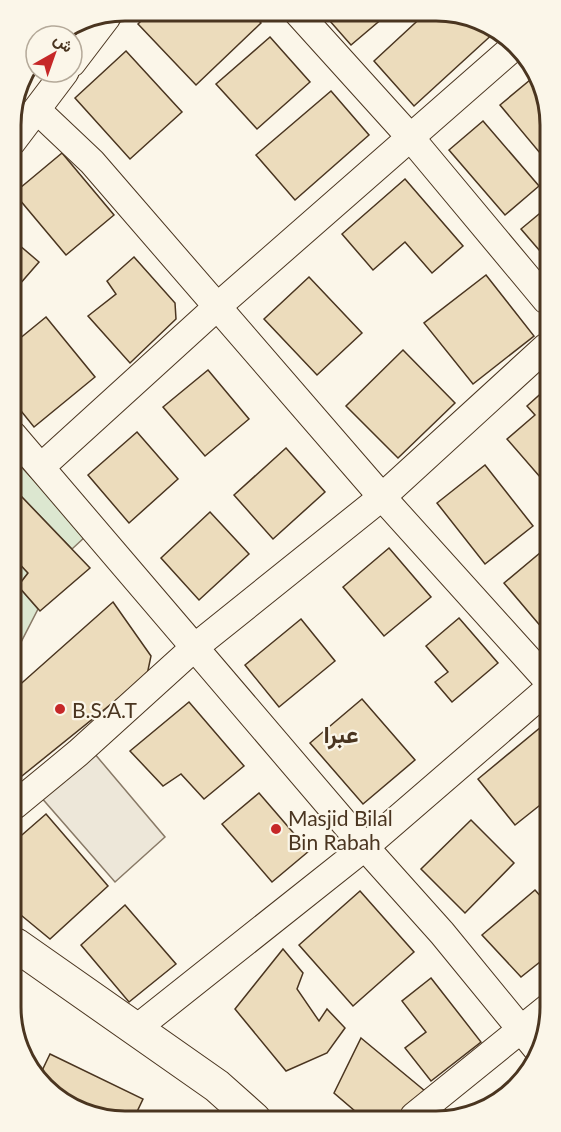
<svg xmlns="http://www.w3.org/2000/svg" width="561" height="1132" font-family="Lato,Vazirmatn,sans-serif">
	<style>
		.green { fill: #dce7d0; stroke: #887966; stroke-width: 1.5 }
		.parking { fill: #ede7d9; stroke: #887966; stroke-width: 1.5 }
		.building { fill: #ecdcbc; stroke: #4a3520; stroke-width: 1.5 }
		.lines { fill: none; stroke-linecap: round; stroke-linejoin: round }
		.minor-casing { stroke: #4a3520; stroke-width: 29 }
		.major-casing { stroke: #4a3520; stroke-width: 35 }
		.minor { stroke: #fbf6e9; stroke-width: 27 }
		.major { stroke: #fbf6e9; stroke-width: 33 }
		.poi-dot { fill: #c62828; stroke: #fbf6e9; stroke-width: 2 }
		.labels { text-anchor: middle; dominant-baseline: central; stroke-width: 4.5; stroke-linejoin: round; paint-order: stroke }
		.poi-label { font-size: 21px; fill: #4a3520; stroke: #fbf6e9; text-anchor: start }
		.quarter-label { font-size: 24px; font-weight: bold; fill: #4a3520; stroke: #fbf6e9 }
		.rim { fill: none; stroke: #4a3520; stroke-width: 3 }
	</style>
	<rect width="100%" height="100%" fill="#fbf6e9"/>
	<g class="green">
		<path d="M13,458l73,78 -14,13 -52,-54 -6,5z"/>
		<path d="M14,558l14,15 -10,13 20,23 -19,37 -5,1z"/>
	</g>
	<path class="parking" d="M94,753l71,84 -50,45 -75,-86z"/>
	<g class="building">
		<path d="M151,11h99l11,12 -65,62 -58,-61z"/>
		<path d="M322,12h68l-39,33z"/>
		<path d="M427,12l31,1 38,18 -82,75 -40,-45z"/>
		<path d="M270,37l40,45 -53,47 -41,-45z"/>
		<path d="M126,51l56,61 -52,47 -55,-61z"/>
		<path d="M536,75l9,13v61l-5,4 -40,-48z"/>
		<path d="M331,91l38,44 -74,65 -39,-45z"/>
		<path d="M483,121l56,65 -34,29 -56,-65z"/>
		<path d="M62,153l52,62 -48,40 -52,-62z"/>
		<path d="M405,179l58,67 -31,27 -27,-31 -32,28 -31,-36z"/>
		<path d="M545,209l1,49 -25,-29z"/>
		<path d="M12,239l27,23 -27,31z"/>
		<path d="M134,257l41,46 1,16 -46,44 -42,-47 28,-22 -9,-13z"/>
		<path d="M486,275l48,61 -61,48 -49,-61z"/>
		<path d="M309,277l53,56 -45,42 -53,-56z"/>
		<path d="M46,317l49,60 -61,50 -21,-26v-57z"/>
		<path d="M403,350l52,53 -57,55 -52,-52z"/>
		<path d="M208,370l41,49 -44,37 -42,-49z"/>
		<path d="M546,389l1,96 -40,-46 28,-24 -8,-9z"/>
		<path d="M137,432l41,47 -49,44 -41,-48z"/>
		<path d="M286,448l39,44 -52,47 -39,-44z"/>
		<path d="M485,465l48,61 -48,38 -48,-61z"/>
		<path d="M20,495l70,73 -50,43 -22,-25 10,-13 -14,-15v-58z"/>
		<path d="M210,512l39,42 -50,46 -38,-42z"/>
		<path d="M547,547l1,88 -44,-52z"/>
		<path d="M389,548l42,49 -47,39 -41,-49z"/>
		<path d="M113,602l38,54 -4,19 -130,105 -2,-3v-88z"/>
		<path d="M459,618l39,45 -46,39 -17,-20 13,-10 -22,-26z"/>
		<path d="M301,619l34,42 -56,46 -34,-42z"/>
		<path d="M362,699l53,61 -52,44 -53,-61z"/>
		<path d="M189,702l55,64 -40,33 -23,-25 -18,12 -33,-35z"/>
		<path d="M547,722l2,76 -34,27 -37,-46z"/>
		<path d="M259,793l50,58 -37,31 -50,-58z"/>
		<path d="M46,814l62,72 -58,53 -34,-28 -1,-70z"/>
		<path d="M471,820l43,43 -49,50 -44,-44z"/>
		<path d="M535,890l15,17v47l-29,23 -39,-42z"/>
		<path d="M360,891l54,61 -61,54 -54,-61z"/>
		<path d="M125,905l51,59 -47,38 -48,-57z"/>
		<path d="M283,949l20,24 -6,16 22,32 8,-12 18,19 -18,25 -41,18 -51,-62z"/>
		<path d="M431,978l50,64 -50,39 -26,-33 21,-16 -24,-31z"/>
		<path d="M361,1038l64,53 -27,26h-36l-28,-24z"/>
		<path d="M50,1054l93,45 -10,21h-23l-60,-27 -11,-16z"/>
		<path d="M516,1076l4,6 -45,32 -2,-3z"/>
	</g>
	<g class="lines">
		<g class="minor-casing">
			<g id="minor">
				<path d="M297,12l113,125 136,163"/>
				<path d="M72,63l35,-46"/>
				<path d="M37,110l55,52 290,335 166,184"/>
				<path d="M12,142l53,-70"/>
				<path d="M13,435l352,412 77,86 95,116"/>
				<path d="M41,467l177,-161 298,-261"/>
				<path d="M15,805l63,-52 117,-106 187,-150 164,-150"/>
				<path d="M137,1028l228,-181 183,-158"/>
				<path d="M414,1116l136,-110"/>
			</g>
		</g>
		<g class="major-casing">
			<path id="major" d="M16,945l201,141 37,33"/>
		</g>
		<use href="#minor" class="minor"/>
		<use href="#major" class="major"/>
	</g>
	<g class="poi-dot">
		<circle cx="60" cy="709" r="6"/>
		<circle cx="276" cy="829" r="6"/>
	</g>
	<g class="labels">
		<g class="poi-label">
			<text x="72" y="709">B.S.A.T</text>
			<text x="288" y="817">Masjid Bilal<tspan x="288" dy="24">Bin Rabah</tspan></text>
		</g>
		<g class="quarter-label">
			<text x="341" y="733">عبرا</text>
		</g>
	</g>
	<path d="M0 0H561V1132H0ZM125 21H436A104 104 0 0 1 540 125V1007A104 104 0 0 1 436 1111H125A104 104 0 0 1 21 1007V125A104 104 0 0 1 125 21Z" fill="#fbf6e9" fill-rule="evenodd"/>
	<path class="rim" d="M125 21H436A104 104 0 0 1 540 125V1007A104 104 0 0 1 436 1111H125A104 104 0 0 1 21 1007V125A104 104 0 0 1 125 21Z"/>
	<g transform="translate(54 54) rotate(40)"><circle r="28" fill="#fbf6e9" stroke="#b4a999" stroke-width="1.5"/>
	<path d="M0-4.5L10 22L0 15L-10 22Z" fill="#c62828"/>
	<text y="-9" font-size="16" font-weight="bold" text-anchor="middle" fill="#4a3520">ش</text>
	</g>
</svg>
